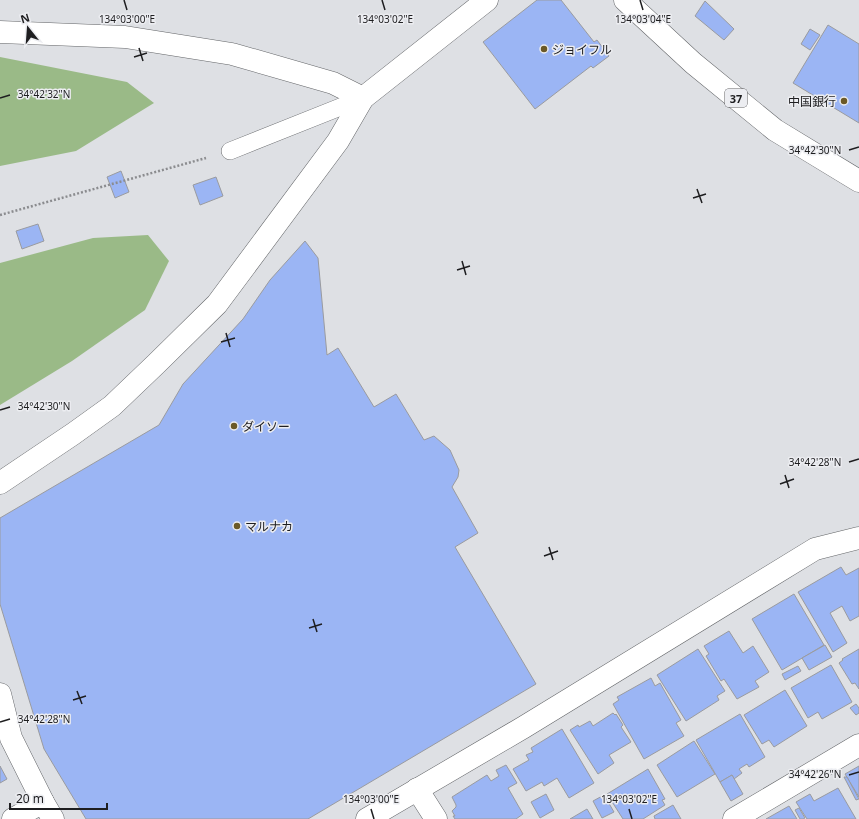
<svg xmlns="http://www.w3.org/2000/svg" width="859" height="819" font-family="'Noto Sans','Noto Sans JP',sans-serif">
	<style>
		.green { fill: #9aba87 }
		.building { fill: #9bb5f4; stroke: #9a9b9f }
		.lines { fill: none; stroke-linecap: round; stroke-linejoin: round }
		.lane-casing { stroke: #636568; stroke-width: 18 }
		.street-casing { stroke: #636568; stroke-width: 23 }
		.primary-casing { stroke: #636568; stroke-width: 23 }
		.path { stroke: #8b8c8f; stroke-width: 2.5; stroke-dasharray: 2 2; stroke-linecap: butt }
		.lane { stroke: #fff; stroke-width: 17 }
		.street { stroke: #fff; stroke-width: 22 }
		.primary { stroke: #fff; stroke-width: 22 }
		.ticks { fill: none; stroke: #1e1e20; stroke-width: 1.5 }
		.poi-dot { fill: #6b5927; stroke: #ecedf1; stroke-width: 1.5 }
		.labels { text-anchor: middle; dominant-baseline: central; stroke-width: 3; stroke-linejoin: round; paint-order: stroke }
		.shield { fill: #ecedf1; stroke: #5c5c5f; stroke-width: 1 }
		.shield-label { font-size: 11px; font-weight: bold; fill: #1e1e20 }
		.poi-label { font-size: 12px; fill: #1e1e20; stroke: #ecedf1; text-anchor: start }
		.ticks-label { font-size: 10px; text-anchor: middle; fill: #1e1e20; stroke: #ecedf1; stroke-width: 3; stroke-linejoin: round; paint-order: stroke }
	</style>
	<rect width="100%" height="100%" fill="#dee0e4"/>
	<g class="green">
		<path d="M0,57l127,25 27,21 -78,48 -76,15z"/>
		<path d="M148,235l21,26 -24,49 -73,51 -72,44v-142l93,-25z"/>
	</g>
	<g class="building">
		<path d="M537,0h24l33,42 3,-2 12,16 -16,12 -2,-2 -56,43 -52,-67z"/>
		<path d="M705,1l29,28 -10,11 -29,-24z"/>
		<path d="M828,25l31,19v79l-66,-40z"/>
		<path d="M810,29l10,6 -10,15 -9,-6z"/>
		<path d="M121,171l8,21 -14,6 -8,-21z"/>
		<path d="M216,177l7,19 -23,9 -7,-20z"/>
		<path d="M38,224l6,17 -22,8 -6,-18z"/>
		<path d="M305,241l13,17 9,97 11,-7 36,59 22,-13 28,46 10,-4 16,14 9,20 -1,7 -6,10 26,46 -23,14 81,137 -228,135h-222l-42,-70 -44,-145v-86l159,-93 24,-41 60,-65 27,-39z"/>
		<path d="M841,567l5,8 13,-7v48l-9,5 -8,-15 -12,7 17,30 -14,9 -35,-60z"/>
		<path d="M794,594l30,51 -42,25 -30,-51z"/>
		<path d="M729,631l14,22 10,-7 16,26 -14,9 4,6 -22,12 -13,-20 -3,2 -15,-25 3,-2 -5,-8z"/>
		<path d="M825,645l7,12 -23,13 -7,-12z"/>
		<path d="M698,649l27,42 -8,5 2,4 -33,21 -29,-46z"/>
		<path d="M859,649v40l-4,-6 -3,1 -13,-21 4,-3 -1,-1z"/>
		<path d="M831,665l21,37 -30,17 -4,-7 -10,6 -17,-30z"/>
		<path d="M798,666l3,5 -16,9 -3,-6z"/>
		<path d="M651,678l4,8 5,-3 21,37 -5,3 8,13 -40,23 -31,-55 6,-4 -2,-3z"/>
		<path d="M785,690l22,36 -33,21 -5,-7 -7,4 -18,-29z"/>
		<path d="M856,704l3,4v5l-3,2 -6,-7z"/>
		<path d="M613,713l2,2 1,-1 7,11 -2,2 10,15 -22,13 5,8 -16,11 -28,-44 8,-5 1,2 11,-6 3,5z"/>
		<path d="M740,714l25,43 -16,10 -2,-3 -8,5 3,4 -8,6 -2,-4 -12,7 -24,-42z"/>
		<path d="M562,729l32,54 -25,15 -12,-20 -13,8 -2,-4 -16,9 -13,-22 16,-9 -3,-5 7,-3 -2,-4z"/>
		<path d="M694,741l21,33 -38,23 -20,-32z"/>
		<path d="M506,765l11,18 -9,5 15,26 -7,5h-61l-2,-3h2l-3,-5 4,-4v-2l-4,-8 35,-22 4,6 8,-5 -3,-6z"/>
		<path d="M0,766l7,13 -7,4z"/>
		<path d="M859,766v31l-14,-23z"/>
		<path d="M648,769l17,30 -3,1 3,5 -22,14h-20l-16,-25z"/>
		<path d="M732,775l11,19 -12,7 -11,-19z"/>
		<path d="M844,777h3l12,22 -3,1z"/>
		<path d="M838,788l18,31h-49l-11,-17 14,-8 4,7z"/>
		<path d="M546,794l8,16 -14,8 -9,-16z"/>
		<path d="M604,795l10,17 -12,6 -9,-17z"/>
		<path d="M673,805l8,14h-26l-1,-3z"/>
		<path d="M789,806l8,13h-31z"/>
		<path d="M799,808l6,10 -2,1h-3l-5,-9z"/>
		<path d="M587,809l6,10h-23z"/>
	</g>
	<g class="lines">
		<g class="lane-casing">
			<path id="lane" d="M230,151l133,-53"/>
		</g>
		<g class="street-casing">
			<g id="street">
				<path d="M0,32l125,5 107,17 101,29 30,15"/>
				<path d="M0,483l73,-49 39,-28 44,-42 61,-60 121,-163 25,-43 124,-98"/>
				<path d="M0,694l11,44 32,64 10,17"/>
				<path d="M417,789l19,30"/>
				<path d="M13,819l30,-17"/>
				<path d="M367,819l157,-92 291,-178 44,-11"/>
				<path d="M734,819l125,-74"/>
			</g>
		</g>
		<g class="primary-casing">
			<path id="primary" d="M625,0l68,63 82,67 84,51"/>
		</g>
		<path class="path" d="M0,215l206,-57"/>
		<use href="#lane" class="lane"/>
		<use href="#street" class="street"/>
		<use href="#primary" class="primary"/>
	</g>
	<path class="ticks" d="M124,0l3,10M382,0l3,10M640,0l3,10M139,48l4,13M134,57l13,-4M0,98l10,-3M849,150l10,-3M697,189l5,14M693,198l13,-4M462,261l4,14M457,270l13,-4M226,333l4,14M221,342l14,-4M0,410l10,-3M849,462l10,-3M785,475l4,13M780,484l14,-5M549,547l4,13M544,556l14,-5M313,619l4,13M309,628l13,-4M77,691l5,13M73,700l13,-4M0,722l10,-3M849,775l10,-3M371,809l3,10M629,809l3,10"/>
	<g class="poi-dot">
		<circle cx="544" cy="49" r="4"/>
		<circle cx="844" cy="101" r="4"/>
		<circle cx="234" cy="426" r="4"/>
		<circle cx="237" cy="526" r="4"/>
	</g>
	<g class="labels">
		<rect class="shield" x="725" y="89" width="22" height="18" rx="3"/>
		<g class="shield-label">
			<text x="736" y="98">37</text>
		</g>
		<g class="poi-label">
			<text x="552" y="49">ジョイフル</text>
			<text x="836" y="101" text-anchor="end">中国銀行</text>
			<text x="242" y="426">ダイソー</text>
			<text x="245" y="526">マルナカ</text>
		</g>
	</g>
	<g class="ticks-label">
		<text x="127" y="23">134°03'00"E</text>
		<text x="385" y="23">134°03'02"E</text>
		<text x="643" y="23">134°03'04"E</text>
		<text x="44" y="98">34°42'32"N</text>
		<text x="815" y="154">34°42'30"N</text>
		<text x="44" y="410">34°42'30"N</text>
		<text x="815" y="466">34°42'28"N</text>
		<text x="44" y="723">34°42'28"N</text>
		<text x="815" y="778">34°42'26"N</text>
		<text x="371" y="803">134°03'00"E</text>
		<text x="629" y="803">134°03'02"E</text>
	</g>
	<g transform="translate(28 28) rotate(343)" stroke="#ecedf1" stroke-width="3" paint-order="stroke">
	<path d="M0-3L7 15L0 10L-7 15Z" fill="#1e1e20"/>
	<text y="-6" font-size="11" font-weight="bold" text-anchor="middle" fill="#1e1e20">N</text>
	</g>
	<path d="M10 803v6h97v-6" fill="none" stroke="#1e1e20" stroke-width="2"/>
	<text x="16" y="803" font-size="12" fill="#1e1e20" stroke="#ecedf1" stroke-width="3" paint-order="stroke">20 m</text>
</svg>
